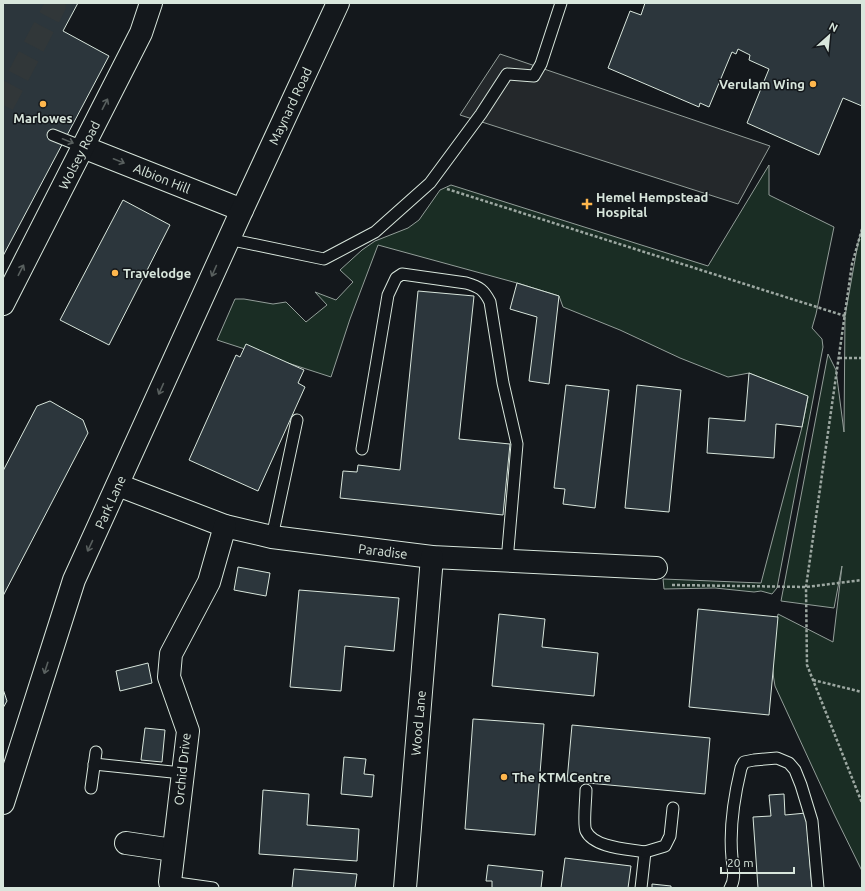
<svg xmlns="http://www.w3.org/2000/svg" width="865" height="891" font-family="Ubuntu,sans-serif">
	<style>
		.green { fill: #1a2d24; stroke: #939e99 }
		.parking { fill: #24282b; stroke: #939e99 }
		.building { fill: #2c363c; stroke: #d8e6dc }
		.lines { fill: none; stroke-linecap: round; stroke-linejoin: round }
		.street-tunnel { stroke: #313739; stroke-width: 22; stroke-dasharray: 22 11; stroke-linecap: butt }
		.lane-casing { stroke: #d8e6dc; stroke-width: 13 }
		.street-casing { stroke: #d8e6dc; stroke-width: 24 }
		.path { stroke: #9da8a2; stroke-width: 2.5; stroke-dasharray: 3 2; stroke-linecap: butt }
		.lane { stroke: #14181c; stroke-width: 11 }
		.street { stroke: #14181c; stroke-width: 22 }
		.oneway { stroke: #59605f }
		.poi-dot { fill: #ffb74d; stroke: #14181c; stroke-width: 1.5 }
		.labels { text-anchor: middle; dominant-baseline: central; stroke-width: 3; stroke-linejoin: round; paint-order: stroke }
		.poi-label { font-size: 13px; font-weight: bold; fill: #d8e6dc; stroke: #14181c; text-anchor: start }
		.street-label { font-size: 13px; fill: #d8e6dc; stroke: #14181c }
	</style>
	<rect width="100%" height="100%" fill="#14181c"/>
	<g class="green">
		<path d="M769,165v30l65,32 -18,87 -4,14 10,11 1,8 -46,241 -5,6 -11,-3 -7,1 -39,-4 -51,1 -1,-10 98,4 41,-156 6,-30 -59,-24 -21,4 -48,-19 -60,-28 -57,-23 -4,-11 -42,-13 -139,-38 -28,74 -19,58 -114,-37 18,-41h9l29,5 13,-2 20,20 21,-17 -12,-13 21,8 17,-18 -13,-12 22,-20 13,-9 33,-13 11,-8 21,-30 11,-5 257,81z"/>
		<path d="M862,229v642l-28,-57 -59,-128c-5,-24 -1,-47 3,-72l55,28 9,-76 -8,42 -53,-7 47,-247 8,16 8,62 1,-116 13,-73z"/>
	</g>
	<path class="parking" d="M500,54l270,92 -32,58 -278,-89z"/>
	<g class="building">
		<path d="M3,3h75l-15,28 46,25 -106,200z"/>
		<path d="M645,3h217v103l-19,-8 -24,57 -72,-32 22,-54 -20,-9 1,-5 -12,-6 -2,5 -4,-2 -23,55 -9,-4 -1,4 -91,-39 22,-57 11,4z"/>
		<path d="M123,200l47,25 -61,120 -49,-25z"/>
		<path d="M517,283l42,13 -10,88 -20,-3 8,-64 -27,-8z"/>
		<path d="M418,291l56,5 -15,143 51,5 -7,71 -163,-17 3,-27 14,1 1,-7 42,5z"/>
		<path d="M246,344l58,26 -6,13 7,4 -47,104 -69,-31 47,-105 4,2z"/>
		<path d="M749,373l59,23 -6,31 -26,-3 -2,34 -67,-5 2,-35 36,3z"/>
		<path d="M566,385l43,5 -14,118 -32,-4 2,-15 -11,-1z"/>
		<path d="M637,385l44,5 -12,122 -44,-4z"/>
		<path d="M50,401l33,19 5,13 -85,163v-125l34,-65z"/>
		<path d="M238,567l32,6 -4,23 -32,-6z"/>
		<path d="M299,590l100,8 -5,53 -49,-5 -4,45 -51,-4z"/>
		<path d="M698,609l80,8 -9,98 -80,-8z"/>
		<path d="M499,614l46,5 -3,28 56,6 -4,43 -102,-10z"/>
		<path d="M148,663l4,20 -32,8 -4,-20z"/>
		<path d="M3,689l4,12 -4,7z"/>
		<path d="M473,719l71,5 -9,111 -70,-6z"/>
		<path d="M572,725l138,13 -5,56 -138,-13z"/>
		<path d="M145,728l20,2 -3,32 -21,-2z"/>
		<path d="M344,757l22,2 -2,15 10,1 -2,22 -31,-3z"/>
		<path d="M263,790l46,4 -2,31 52,4 -2,32 -98,-7z"/>
		<path d="M784,794l1,21 21,-2 6,75h-54l-5,-71 18,-1 -2,-21z"/>
		<path d="M565,858l66,8 -3,22h-67z"/>
		<path d="M488,865l55,6 -2,17h-49v-7h-6z"/>
		<path d="M294,869l63,5 -2,14h-63z"/>
		<path d="M652,884l19,2v2h-19z"/>
	</g>
	<g class="lines">
		<path class="street-tunnel" d="M3,105l52,-99 -6,-3"/>
		<g class="lane-casing">
			<g id="lane">
				<path d="M53,135l30,12"/>
				<path d="M228,239l96,20 51,-27 55,-49 51,-69 26,-40 27,2 7,-12 20,-61"/>
				<path d="M362,449l26,-154 8,-17 6,-4 64,9c14,4 18,7 24,19l13,81 14,61 -10,117"/>
				<path d="M272,537l25,-117"/>
				<path d="M94,764l88,9"/>
				<path d="M91,788l5,-36"/>
				<path d="M586,790c0,9 -3,35 0,41 8,17 43,18 59,21l-4,36"/>
				<path d="M645,852l20,-6 5,-10 3,-28"/>
				<path d="M170,882l43,6"/>
				<path d="M730,888c6,-9 3,-20 2,-30 -3,-30 2,-61 9,-90l3,-6 10,-2 23,-2 12,5 6,7 6,15 11,36 6,67"/>
			</g>
		</g>
		<g class="street-casing">
			<g id="street">
				<path d="M83,147l159,63"/>
				<path d="M3,304l138,-271 10,-30"/>
				<path d="M118,485l107,41 47,11 160,20 224,11"/>
				<path d="M3,803l71,-223 168,-370 96,-207"/>
				<path d="M126,843l47,7"/>
				<path d="M170,882l18,-151 -19,-54 2,-23 38,-72 16,-56"/>
				<path d="M405,888l27,-331"/>
			</g>
		</g>
		<g class="path">
			<path d="M447,189l398,127"/>
			<path d="M862,229l-10,35 -46,323 1,78 55,138"/>
			<path d="M839,358h23"/>
			<path d="M672,585l134,2 56,-7"/>
			<path d="M813,680l49,12"/>
		</g>
		<use href="#lane" class="lane"/>
		<use href="#street" class="street"/>
	</g>
	<defs><path id="oneway-shaft" d="M-6 0H5M1.5-3L5.5 0L1.5 3" fill="none" stroke-width="1.6" stroke-linecap="round" stroke-linejoin="round"/></defs>
	<g class="oneway">
		<use href="#oneway-shaft" transform="translate(105 104) rotate(-63)"/>
		<use href="#oneway-shaft" transform="translate(68 141) rotate(22)"/>
		<use href="#oneway-shaft" transform="translate(119 161) rotate(22)"/>
		<use href="#oneway-shaft" transform="translate(21 270) rotate(-63)"/>
		<use href="#oneway-shaft" transform="translate(214 271) rotate(114)"/>
		<use href="#oneway-shaft" transform="translate(161 389) rotate(114)"/>
		<use href="#oneway-shaft" transform="translate(90 546) rotate(115)"/>
		<use href="#oneway-shaft" transform="translate(46 668) rotate(108)"/>
	</g>
	<g class="poi-dot">
		<circle cx="813" cy="84" r="4"/>
		<circle cx="43" cy="104" r="4"/>
		<path d="M585 198h4v4h4v4h-4v4h-4v-4h-4v-4h4z"/>
		<circle cx="115" cy="273" r="4"/>
		<circle cx="504" cy="777" r="4"/>
	</g>
	<g class="labels">
		<g class="poi-label">
			<text x="805" y="84" text-anchor="end">Verulam Wing</text>
			<text x="43" y="118" text-anchor="middle">Marlowes</text>
			<text x="596" y="197">Hemel Hempstead<tspan x="596" dy="15">Hospital</tspan></text>
			<text x="123" y="273">Travelodge</text>
			<text x="512" y="777">The KTM Centre</text>
		</g>
		<g class="street-label">
			<text transform="translate(290 106) rotate(-65)">Maynard Road</text>
			<text transform="translate(79 155) rotate(-63)">Wolsey Road</text>
			<text transform="translate(162 178) rotate(22)">Albion Hill</text>
			<text transform="translate(110 502) rotate(-66)">Park Lane</text>
			<text transform="translate(383 551) rotate(7)">Paradise</text>
			<text transform="translate(418 723) rotate(-85)">Wood Lane</text>
			<text transform="translate(182 769) rotate(-84)">Orchid Drive</text>
		</g>
	</g>
	<rect width="865" height="891" fill="none" stroke="#d8e6dc" stroke-width="8"/>
	<g transform="translate(829 36) rotate(27)" stroke="#14181c" stroke-width="3" paint-order="stroke">
	<path d="M0-3L7 15L0 10L-7 15Z" fill="#d8e6dc"/>
	<text y="-6" font-size="11" font-weight="bold" text-anchor="middle" fill="#d8e6dc">N</text>
	</g>
	<path d="M721 867v6h73v-6" fill="none" stroke="#d8e6dc" stroke-width="2"/>
	<text x="727" y="867" font-size="12" fill="#d8e6dc" stroke="#14181c" stroke-width="3" paint-order="stroke">20 m</text>
</svg>
